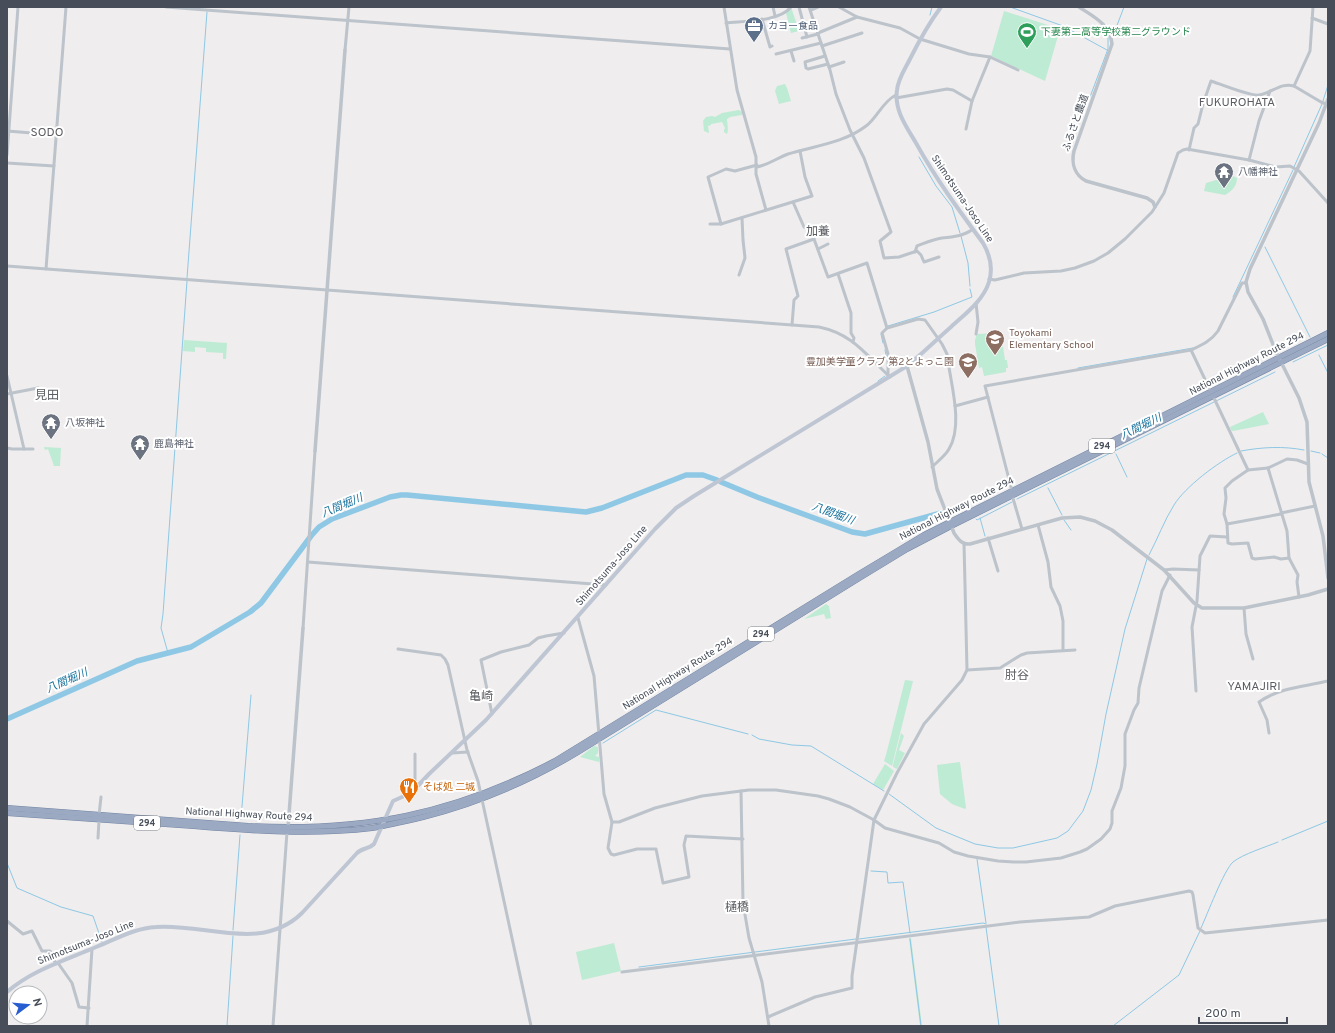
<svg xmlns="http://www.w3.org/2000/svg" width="1335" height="1033" font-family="Overpass,'Noto Sans JP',sans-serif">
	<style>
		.green { fill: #beebd4 }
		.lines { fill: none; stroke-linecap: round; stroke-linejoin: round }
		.stream { stroke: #8ec8e5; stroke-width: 1 }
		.river { stroke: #8ec8e5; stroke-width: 5.5 }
		.trunk-casing { stroke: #7385a4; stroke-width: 6 }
		.minor { stroke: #bcc3cb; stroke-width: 3 }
		.tertiary { stroke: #bcc3cb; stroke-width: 3.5 }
		.secondary { stroke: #bfc6d3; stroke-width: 4 }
		.trunk { stroke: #9baac2; stroke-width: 5 }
		.labels { text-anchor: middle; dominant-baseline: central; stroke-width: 4; stroke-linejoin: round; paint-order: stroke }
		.shield { fill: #fff; stroke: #7e838b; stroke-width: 1 }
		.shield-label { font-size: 9px; font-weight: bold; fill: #474e59 }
		.service-label { font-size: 10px; fill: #4e5e75; stroke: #fff; text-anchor: start }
		.leisure-label { font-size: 10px; fill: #27864d; stroke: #fff; text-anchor: start }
		.street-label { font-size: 10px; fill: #474e59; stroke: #fff }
		.worship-label { font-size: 10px; fill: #5b616d; stroke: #fff; text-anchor: start }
		.education-label { font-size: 10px; fill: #785e54; stroke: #fff; text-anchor: start }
		.food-label { font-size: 10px; fill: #c56008; stroke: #fff; text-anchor: start }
		.water-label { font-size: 11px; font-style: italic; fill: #16719c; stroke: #fff }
		.quarter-label { font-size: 12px; fill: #5a5c61; stroke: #fff }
	</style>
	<rect width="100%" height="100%" fill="#efeded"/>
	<g class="green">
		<path d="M791,7l8,24 -8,2 -5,-20z"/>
		<path d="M1004,11l56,18 -15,52 -54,-25z"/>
		<path d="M785,84l2,4 4,13 -12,3 -4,-13 2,-5z"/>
		<path d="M739,110l3,2v3l-12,2 -3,2c0,4 2,11 0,15l-3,-2v-2l1,-2 -3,-6 -11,2v1l-3,1 1,7 -5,-2 -1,-10 3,-4 6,-1 3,1 7,-4z"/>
		<path d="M1233,176l4,2c0,8 -5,13 -12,17l-21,-4 2,-8 10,-3h10z"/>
		<path d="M998,333l3,2 2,10 -2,1 2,1 2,13h2l1,8h-2v4l-22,4 -2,-9 -3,1 -4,-24v-4l2,-6z"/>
		<path d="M184,340l43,3 -1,16h-3v-6l-17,-1v-4l-11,-1v5l-12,-1z"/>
		<path d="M1263,412l6,12 -36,7 -2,-1 -1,-3z"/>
		<path d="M44,447l17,1 -1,18h-6l-6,-17 -3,1z"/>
		<path d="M826,604l3,2 2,12 -5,1 -2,-5 -20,5z"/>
		<path d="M905,680l8,1 -21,85 -8,-5 2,-6z"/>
		<path d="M901,733l3,3 -5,14 6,3 -8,16 -4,-2v-2z"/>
		<path d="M594,746l4,1v6l-3,3 4,1v5l-19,-5z"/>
		<path d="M960,762l6,46 -1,1 -13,-5 -12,-10 -3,-29z"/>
		<path d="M885,764l9,7 -11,19 -10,-6z"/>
		<path d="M909,938h2l11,88h-2z"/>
		<path d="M614,943l7,28 -39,9 -6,-28z"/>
	</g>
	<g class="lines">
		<g class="stream">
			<path d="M1010,7l53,19 44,24"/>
			<path d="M930,15l2,-8"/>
			<path d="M1113,36l11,-29"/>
			<path d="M1090,97l18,-48v-11"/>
			<path d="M1323,101l5,-16"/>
			<path d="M919,157l17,29 16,21 8,26"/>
			<path d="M1294,167l28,-63"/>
			<path d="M961,236l7,27 2,23"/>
			<path d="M1265,247l45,90"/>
			<path d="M187,278l20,-266"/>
			<path d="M1233,297l60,-127"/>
			<path d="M888,326l46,-14 38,-15 -2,-8"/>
			<path d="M881,334l2,9"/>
			<path d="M885,350l2,9"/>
			<path d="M1319,355l9,18"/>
			<path d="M1293,362l35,-17"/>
			<path d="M1078,368l115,-20"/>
			<path d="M878,381l7,-5"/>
			<path d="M1241,451c22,-4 42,-5 63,-1"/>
			<path d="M1311,451l9,2"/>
			<path d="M1116,454l11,23"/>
			<path d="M1322,454l6,4"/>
			<path d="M1048,488l14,27"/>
			<path d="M1017,499l258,-127"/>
			<path d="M948,511l22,-6"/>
			<path d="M980,518l5,18"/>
			<path d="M976,519l1,1 35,-18"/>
			<path d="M1064,520l7,10"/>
			<path d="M1149,555c9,-17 15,-34 25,-50 11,-18 44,-43 63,-52"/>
			<path d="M168,653l-7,-25 2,-14 24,-333"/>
			<path d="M752,735l7,4 33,6 19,1 73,45"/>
			<path d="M603,743l53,-33 92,24"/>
			<path d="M889,794l47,34 39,16 23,4h15l44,-10 11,-7 15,-20 8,-21 6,-26 9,-50 19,-85 22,-70"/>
			<path d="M241,819l10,-124"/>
			<path d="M1282,840l46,-19"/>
			<path d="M977,859l9,64"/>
			<path d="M7,863l10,25 44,19 32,9 9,26"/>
			<path d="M871,871l16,1 1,11 15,-1 7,51"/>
			<path d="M986,927l13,99"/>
			<path d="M1201,928c6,-13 23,-58 32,-66 10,-8 33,-15 45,-20"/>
			<path d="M233,930l7,-95"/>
			<path d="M859,939l124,-16 3,1"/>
			<path d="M910,939l11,87"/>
			<path d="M639,967l217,-28"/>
			<path d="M227,1026l6,-90"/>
			<path d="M1113,1026l66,-51 21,-44"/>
		</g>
		<g class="river">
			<path d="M721,482l36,15 95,35 13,2 76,-21"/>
			<path d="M7,719l130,-58 54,-14 59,-35 11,-9 50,-67 8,-9 13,-8 58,-22 11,-2h6l179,17 16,-4 84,-33h17l14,5"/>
		</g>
		<g class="trunk-casing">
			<g id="trunk">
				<path d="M7,808l241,18c115,6 206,-12 307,-65l304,-187 65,-39 404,-202"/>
				<path d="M7,813c62,4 125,9 187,13 60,5 119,9 178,2 17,-3 34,-7 51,-11 56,-14 105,-35 155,-65l283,-175 46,-28 44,-23 377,-187"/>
			</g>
		</g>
		<g class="minor">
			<path d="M166,7l564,42"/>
			<path d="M724,7l13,83 19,67v17l10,36"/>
			<path d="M773,7l2,9"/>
			<path d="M799,7l8,30"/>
			<path d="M809,7l21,63 6,24 14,36 14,28 27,74 -11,9 4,17 15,-1 18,-6 4,4 3,7 15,-5"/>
			<path d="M839,7l18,10 43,11 20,11 49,15 21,3 28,13"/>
			<path d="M811,10l7,-3"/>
			<path d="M1312,18l16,6"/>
			<path d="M762,19l8,28 2,-1"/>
			<path d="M726,23c18,-2 53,-1 65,-16"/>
			<path d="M818,33l39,-16"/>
			<path d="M802,38l16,-4"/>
			<path d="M822,46l40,-13"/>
			<path d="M345,50l4,-43"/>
			<path d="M791,51l3,10"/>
			<path d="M776,54l45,-11"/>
			<path d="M825,56l-20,6 1,6 2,1 20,-5"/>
			<path d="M829,67l15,-5"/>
			<path d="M1294,86l16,-35 3,-44"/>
			<path d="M896,98l51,-9 6,1 19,11 18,-44"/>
			<path d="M966,129l6,-28"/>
			<path d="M7,131l50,4"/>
			<path d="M1189,150l5,-22 4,-4 5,-20 8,-23c9,3 41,16 48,14 13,-2 22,-13 35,-9l27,16 5,2"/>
			<path d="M7,155l11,-148"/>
			<path d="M1249,160l10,-39 11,-30"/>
			<path d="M7,163l47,3"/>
			<path d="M757,167c11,-2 20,-9 31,-13 26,-8 56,-11 78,-28 11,-8 17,-25 30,-31"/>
			<path d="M793,202l11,25 7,4 17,46 39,-14 20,65"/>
			<path d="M710,224h11l91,-28 -7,-19 -5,-26"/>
			<path d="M721,224l-13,-47 18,-8 9,2 22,-6"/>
			<path d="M818,249l10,-5"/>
			<path d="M915,252l2,-6c8,-3 17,-7 25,-8 11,-1 22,-2 31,-9"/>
			<path d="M7,266l812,61c34,7 47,28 71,50"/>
			<path d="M46,269l20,-262"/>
			<path d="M838,274l13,39v20l3,5 -1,4"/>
			<path d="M739,275l6,-17 -2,-18 -1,-22"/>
			<path d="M989,279l6,1 29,-7 37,-2 14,-3 19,-7 14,-8 17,-14 27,-27 12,-19 14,-40 5,-3 4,-1 62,11 27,7 14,-1 9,5 29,32"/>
			<path d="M792,325l2,-25 4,-4 -12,-47 28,-10"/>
			<path d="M976,334l2,-12 -2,-19"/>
			<path d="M1191,350l20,42"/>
			<path d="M888,375v-21l-6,-21 5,-5 31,-9 7,1 17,24 5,10c3,28 17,70 2,95 -4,7 -11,12 -17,18"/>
			<path d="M7,376l17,73"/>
			<path d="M7,394l31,-6"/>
			<path d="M1213,396l35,74"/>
			<path d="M955,406l33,-9"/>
			<path d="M7,448l5,1h21"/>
			<path d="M1268,468l19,63 2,27 9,17 -1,7 2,15"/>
			<path d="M1012,491l-27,-105 206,-36c11,-5 20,-9 27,-19l24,-48h4"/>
			<path d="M1012,495l10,34"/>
			<path d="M1281,513l34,-7"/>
			<path d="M1227,524l54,-10"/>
			<path d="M1038,525l10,37 3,25 9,19 3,15v29"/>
			<path d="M988,538l10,33"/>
			<path d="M1289,558l-8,1 -7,-2 -19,2 -3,-1 -4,-15 -16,1 -4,-1 -1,-19 -3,-10 2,-16 -1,-10 7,-7 16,-11 20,-2 19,-9 10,1 11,4"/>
			<path d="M308,562l298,23"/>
			<path d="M1164,570l9,-1 26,1"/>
			<path d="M1244,608l2,26 7,25"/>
			<path d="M578,618l16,58 10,118 8,28h7l36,-14 47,-12 47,-6h27l42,6 11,3 21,8 24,13 11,8 54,15 15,9 14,4 30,5 16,1h12l35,-4 19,-6 7,-3 14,-10 9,-10 2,-6v-12l9,-23 4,-22v-32l9,-24 4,-7 1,-15 23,-97 8,-16"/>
			<path d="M303,628l12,-177"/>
			<path d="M398,649l43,6 4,4 3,6 19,85 11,31 53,245"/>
			<path d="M967,670l33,-2 21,-13 6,-2 48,-3"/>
			<path d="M1196,691l-4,-64 5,-26 3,-45 10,-20 17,1"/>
			<path d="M492,714l-11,-54 20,-8 28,-7 9,-7 8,-2 18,-3"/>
			<path d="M1269,733l-2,-13 -8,-18c22,-15 44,-15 69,-21"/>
			<path d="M452,753l16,-1"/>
			<path d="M415,789v-35"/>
			<path d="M741,791l2,112 6,35 13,44 7,44"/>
			<path d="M99,815l2,-18"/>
			<path d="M612,822l-4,26 3,6 3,1 23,-6h19l7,34 26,-6 -5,-32 2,-9 57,3"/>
			<path d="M98,838l1,-18"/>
			<path d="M7,921l16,13 9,-3 10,20h8l6,13"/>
			<path d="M58,963l14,20 7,24 10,1"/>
			<path d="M622,972l398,-50 69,-5 26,-11 74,-15 3,1 1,3 5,33 7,5 123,-13"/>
			<path d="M768,1017l47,-20 37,-9v-12l22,-156 23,-47 27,-49 38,-44 5,-10 -3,-127"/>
			<path d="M87,1026l5,-77"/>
			<path d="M273,1026l14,-194"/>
		</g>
		<g class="tertiary">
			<path d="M1079,7c15,10 31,17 33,37l-38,107c-3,13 1,24 12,30l61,17 6,4 2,5"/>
			<path d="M1328,99l-9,24 -69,146 -4,13 2,10 15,27 13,33 23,46 8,24 2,60 14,54 5,42"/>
			<path d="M907,366l21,76 9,47 17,44c4,6 8,12 16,11l92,-26 18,-1 15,4 17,9 52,40 30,33 8,5h42l64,-13 20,-6"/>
			<path d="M315,451l30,-401"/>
			<path d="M288,828l15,-200"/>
		</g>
		<path class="secondary" d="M7,992c25,-22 59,-32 89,-45 20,-8 39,-19 60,-20 49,-4 105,26 146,-14l55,-60c5,-5 12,-4 17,-9l19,-43 18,-8 18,-19 57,-54 169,-191 21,-21 18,-12 213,-130c15,-12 29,-26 44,-39 14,-13 32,-26 38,-45 4,-13 1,-27 -6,-39 -25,-34 -47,-64 -67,-100 -10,-17 -22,-33 -19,-53 1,-11 8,-21 13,-31 9,-18 19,-36 31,-52"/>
		<use href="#trunk" class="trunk"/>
	</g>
	<defs>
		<g id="office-pin" transform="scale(1)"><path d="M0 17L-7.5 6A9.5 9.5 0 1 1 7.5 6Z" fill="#5c6f8a" stroke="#fff"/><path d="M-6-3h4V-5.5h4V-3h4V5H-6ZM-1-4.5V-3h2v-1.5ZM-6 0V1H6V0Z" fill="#fff"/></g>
		<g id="stadium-pin" transform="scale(1)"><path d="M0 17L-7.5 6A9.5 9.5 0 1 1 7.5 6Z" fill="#2e9e5b" stroke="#fff"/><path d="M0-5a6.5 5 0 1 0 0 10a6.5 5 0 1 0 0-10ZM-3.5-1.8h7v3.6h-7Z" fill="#fff"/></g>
		<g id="temple-pin" transform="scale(1)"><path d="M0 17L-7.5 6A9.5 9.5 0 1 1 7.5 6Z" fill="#6b7280" stroke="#fff"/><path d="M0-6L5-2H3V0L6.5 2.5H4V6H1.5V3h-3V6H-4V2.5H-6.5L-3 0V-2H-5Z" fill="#fff"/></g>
		<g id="school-pin" transform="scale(1)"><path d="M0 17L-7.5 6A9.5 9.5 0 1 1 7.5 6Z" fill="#8d6e63" stroke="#fff"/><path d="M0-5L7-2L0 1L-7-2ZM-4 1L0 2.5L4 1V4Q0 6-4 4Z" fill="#fff"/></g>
		<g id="restaurant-pin" transform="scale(1)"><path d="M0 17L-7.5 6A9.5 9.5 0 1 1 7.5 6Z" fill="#e8710a" stroke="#fff"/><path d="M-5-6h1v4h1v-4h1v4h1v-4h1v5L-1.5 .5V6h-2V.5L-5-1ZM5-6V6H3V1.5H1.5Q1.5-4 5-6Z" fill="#fff"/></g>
	</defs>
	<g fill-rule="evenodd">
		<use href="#office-pin" x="754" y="26"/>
		<use href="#stadium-pin" x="1027" y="32"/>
		<use href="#temple-pin" x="1224" y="172"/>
		<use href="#school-pin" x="995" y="339"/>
		<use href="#school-pin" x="968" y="362"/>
		<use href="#temple-pin" x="51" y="423"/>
		<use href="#temple-pin" x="140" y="444"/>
		<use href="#restaurant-pin" x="409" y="787"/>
	</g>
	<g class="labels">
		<g class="shield">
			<rect x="1089" y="439" width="26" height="14" rx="3"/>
			<rect x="748" y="627" width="26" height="14" rx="3"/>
			<rect x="134" y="816" width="26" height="14" rx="3"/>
		</g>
		<g class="shield-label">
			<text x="1102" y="446">294</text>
			<text x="761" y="634">294</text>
			<text x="147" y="823">294</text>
		</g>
		<g class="service-label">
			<text x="768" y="26">カヨー食品</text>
		</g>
		<g class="leisure-label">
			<text x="1041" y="32">下妻第二高等学校第二グラウンド</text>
		</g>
		<g class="street-label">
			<text transform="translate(1076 123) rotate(-71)">ふるさと農道</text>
			<text transform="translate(962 199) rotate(56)">Shimotsuma-Joso Line</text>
			<text transform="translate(1247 364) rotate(-27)">National Highway Route 294</text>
			<text transform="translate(957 509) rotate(-27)">National Highway Route 294</text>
			<text transform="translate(612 566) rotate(-49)">Shimotsuma-Joso Line</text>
			<text transform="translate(678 674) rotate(-32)">National Highway Route 294</text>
			<text transform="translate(249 815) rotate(3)">National Highway Route 294</text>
			<text transform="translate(86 943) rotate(-22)">Shimotsuma-Joso Line</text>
		</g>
		<g class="worship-label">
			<text x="1238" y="172">八幡神社</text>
			<text x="65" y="423">八坂神社</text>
			<text x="154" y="444">鹿島神社</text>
		</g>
		<g class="education-label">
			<text x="1009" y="333">Toyokami<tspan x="1009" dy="12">Elementary School</tspan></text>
			<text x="954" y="362" text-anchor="end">豊加美学童クラブ 第2とよっこ園</text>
		</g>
		<g class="food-label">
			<text x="423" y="787">そば処 二城</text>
		</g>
		<g class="water-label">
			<text transform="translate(1141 427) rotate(-26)">八間堀川</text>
			<text transform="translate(342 506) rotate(-23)">八間堀川</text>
			<text transform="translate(833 514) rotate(20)">八間堀川</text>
			<text transform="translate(67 681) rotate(-24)">八間堀川</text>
		</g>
		<g class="quarter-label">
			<text x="1237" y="103">FUKUROHATA</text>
			<text x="47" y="133">SODO</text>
			<text x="818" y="232">加養</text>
			<text x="47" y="396">見田</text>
			<text x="1017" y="676">肘谷</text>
			<text x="1254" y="687">YAMAJIRI</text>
			<text x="481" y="697">亀崎</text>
			<text x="737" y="908">樋橋</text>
		</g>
	</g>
	<rect width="1335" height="1033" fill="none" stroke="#474e59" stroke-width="16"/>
	<g transform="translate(28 1005) rotate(74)"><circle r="19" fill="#ffffff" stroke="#b5b8bd"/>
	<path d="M0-3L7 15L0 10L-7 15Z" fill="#265dd0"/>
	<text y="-6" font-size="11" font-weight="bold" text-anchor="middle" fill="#474e59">N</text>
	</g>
	<path d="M1199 1017v6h88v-6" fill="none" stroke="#474e59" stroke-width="2"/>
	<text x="1205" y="1017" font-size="12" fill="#474e59" stroke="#ffffff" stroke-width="3" paint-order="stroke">200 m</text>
</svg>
